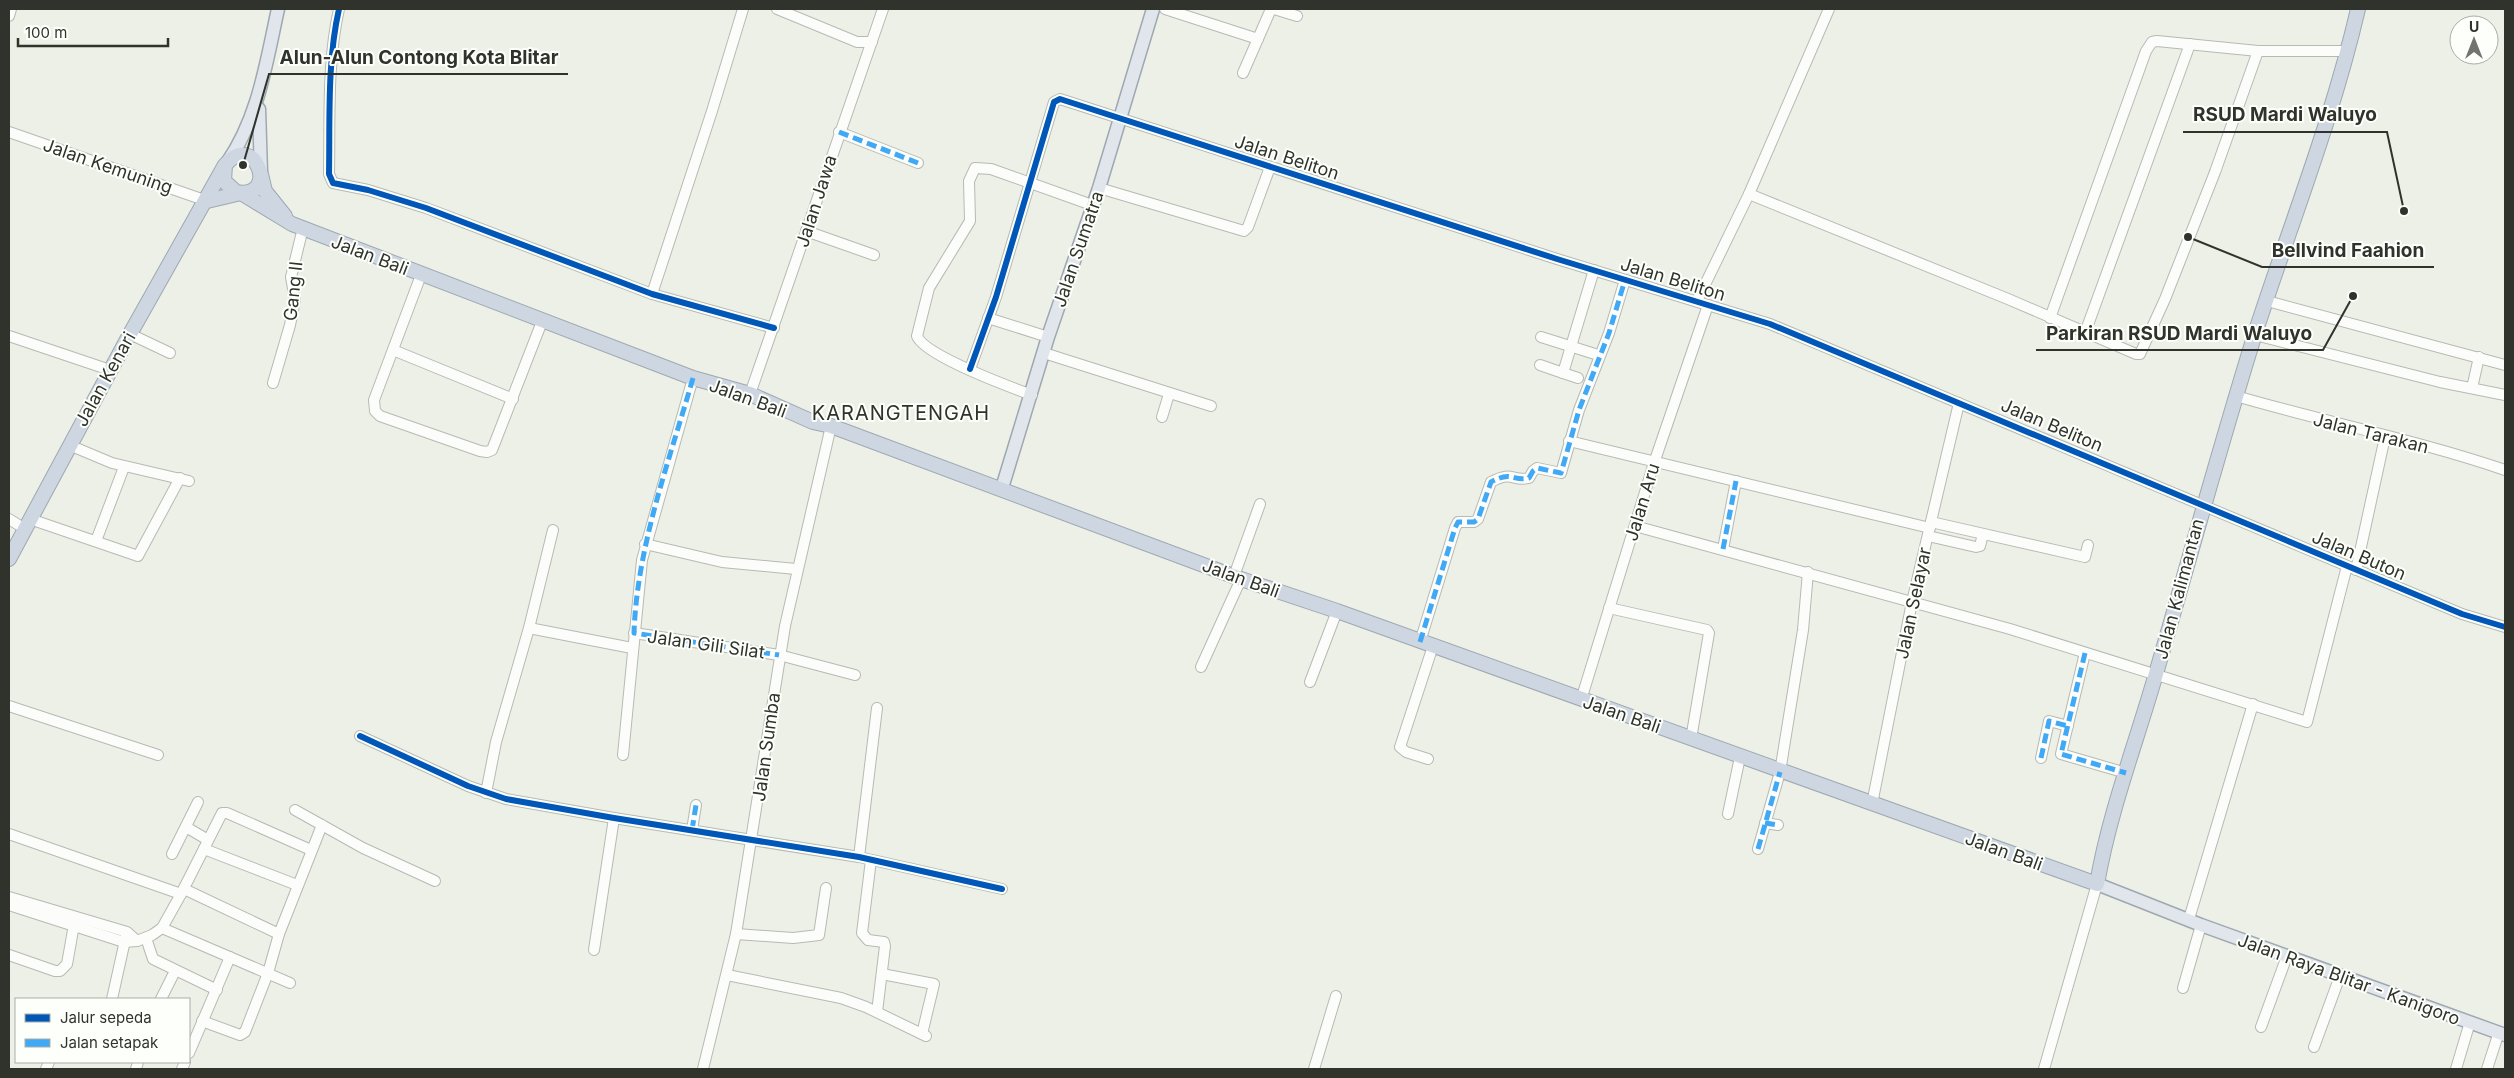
<svg xmlns="http://www.w3.org/2000/svg" width="2514" height="1078" font-family="Inter,sans-serif">
	<style>
		.lines { fill: none; stroke-linecap: round; stroke-linejoin: round }
		.minor-casing { stroke: #b7bab3; stroke-width: 12 }
		.major-casing { stroke: #9ea8b1; stroke-width: 15 }
		.highway-casing { stroke: #9ea8b1; stroke-width: 16 }
		.minor { stroke: #fcfdfb; stroke-width: 10 }
		.major { stroke: #e1e6ec; stroke-width: 12 }
		.highway { stroke: #ced6e2; stroke-width: 14 }
		.quiet { stroke: #3fa9f5; stroke-width: 5; stroke-dasharray: 10 5; stroke-linecap: butt }
		.cycleway-casing { stroke: #fdfffb; stroke-width: 9 }
		.cycleway { stroke: #0057b8; stroke-width: 6 }
		.labels { text-anchor: middle; dominant-baseline: central; stroke-width: 4; stroke-linejoin: round; paint-order: stroke }
		.street-label { font-size: 18px; fill: #30332c; stroke: #fdfffb }
		.quarter-label { font-size: 20px; letter-spacing: 1px; fill: #30332c; stroke: #fdfffb }
		.leader { fill: none; stroke: #30332c; stroke-width: 2 }
		.callout-dot { fill: #30332c; stroke: #fdfffb; stroke-width: 2 }
		.callout-label { font-size: 19px; text-anchor: middle; font-weight: bold; fill: #30332c; stroke: #fdfffb; stroke-width: 4; stroke-linejoin: round; paint-order: stroke }
	</style>
	<rect width="100%" height="100%" fill="#ecf0e6"/>
	<g class="lines">
		<g class="minor-casing">
			<g id="minor">
				<path d="M339,9c-12,53 -9,110 -10,165l4,9 35,7 58,18 226,86 122,34"/>
				<path d="M777,9l80,33h15"/>
				<path d="M1165,9l93,30"/>
				<path d="M1274,9l23,7"/>
				<path d="M9,16l2,-7"/>
				<path d="M1243,73l28,-64"/>
				<path d="M9,132l198,69"/>
				<path d="M839,132l79,31"/>
				<path d="M1099,188l145,43 4,-4 22,-60"/>
				<path d="M1749,194l80,-185"/>
				<path d="M806,231l68,24"/>
				<path d="M421,275l-47,125 1,11 5,5 100,35 7,1 5,-2 51,-131"/>
				<path d="M652,294l60,-183 31,-102"/>
				<path d="M1697,301l52,-107 259,105 128,55h4l25,-55 50,-127 43,-121"/>
				<path d="M2267,301l238,64"/>
				<path d="M988,318l60,19"/>
				<path d="M2050,318l96,-267 6,-9 5,-1 101,10h90"/>
				<path d="M2085,333l105,-289"/>
				<path d="M130,334l40,19"/>
				<path d="M2255,335l185,47 65,13"/>
				<path d="M9,336l101,34"/>
				<path d="M1541,337l54,17"/>
				<path d="M393,350l120,49"/>
				<path d="M1044,353l167,53"/>
				<path d="M1540,365l23,8 31,-103"/>
				<path d="M970,369l26,-72 58,-195 6,-3 497,160 213,65 692,290 43,13"/>
				<path d="M1563,373l15,5"/>
				<path d="M273,383l17,-58 5,-25 -4,-23 12,-49"/>
				<path d="M2472,388l7,-31"/>
				<path d="M750,394l133,-385"/>
				<path d="M1032,395c-22,-8 -108,-40 -115,-59l12,-48 41,-67 -1,-40 6,-13 16,1 101,36"/>
				<path d="M2236,396c89,26 181,44 269,74"/>
				<path d="M1162,417l7,-23"/>
				<path d="M1569,441l361,87"/>
				<path d="M69,445l43,18 77,18"/>
				<path d="M9,519l16,10"/>
				<path d="M30,519l108,37 42,-78"/>
				<path d="M1931,522l154,35 3,-12"/>
				<path d="M1635,526l375,103 297,93 40,-156"/>
				<path d="M1928,536l48,11 4,-1 2,-8"/>
				<path d="M96,541l28,-74"/>
				<path d="M645,544l77,18 74,7"/>
				<path d="M1723,549l13,-68"/>
				<path d="M2356,570l29,-133"/>
				<path d="M1234,576l26,-72"/>
				<path d="M1609,608l98,22 2,3 -18,106"/>
				<path d="M529,628l103,20"/>
				<path d="M634,633l145,22 76,20"/>
				<path d="M1420,642l35,-114 3,-6h16l4,-3 13,-37c22,-12 21,0 38,-4l4,-7 4,-3 24,5 18,-63 30,-77 16,-53"/>
				<path d="M2085,653l-24,101 65,19"/>
				<path d="M1201,667l40,-88"/>
				<path d="M1310,682l27,-71"/>
				<path d="M1581,700l73,-237 54,-158"/>
				<path d="M9,706l149,49"/>
				<path d="M360,736l108,50 38,13 108,19 245,39 143,32"/>
				<path d="M623,755l19,-195 51,-182"/>
				<path d="M2041,758l8,-37 19,5"/>
				<path d="M1428,759l-22,-7 -6,-5 33,-101"/>
				<path d="M486,793l10,-51 33,-114 24,-98"/>
				<path d="M1872,804l40,-202 47,-199"/>
				<path d="M295,810l68,38 72,33"/>
				<path d="M1728,814l12,-57"/>
				<path d="M1765,823l13,2"/>
				<path d="M186,827l22,13"/>
				<path d="M692,830l4,-25"/>
				<path d="M9,834l172,60"/>
				<path d="M204,849l93,36"/>
				<path d="M1758,849l22,-77 23,-142 5,-58"/>
				<path d="M172,854l26,-52"/>
				<path d="M859,857l18,-149"/>
				<path d="M871,860l-9,73 6,7 16,2 1,4 -8,66"/>
				<path d="M184,889l95,45"/>
				<path d="M9,897l118,35 10,9"/>
				<path d="M9,905l115,37 13,-1 15,-6 10,-7 19,-34 41,-81h5l84,37"/>
				<path d="M2189,919l64,-215"/>
				<path d="M162,928l128,55"/>
				<path d="M736,934l57,4 26,-3 7,-47"/>
				<path d="M146,938l7,21 64,31"/>
				<path d="M594,950l20,-132"/>
				<path d="M9,955l46,16h5l7,-7 8,-45"/>
				<path d="M882,974l52,10 -12,50"/>
				<path d="M727,975l114,23 25,9 60,29"/>
				<path d="M2183,988l18,-63"/>
				<path d="M112,999l14,-63"/>
				<path d="M161,999l14,-28"/>
				<path d="M202,1021l38,14 5,-3 23,-59 11,-39 43,-109"/>
				<path d="M2261,1027l26,-71"/>
				<path d="M2314,1047l26,-71"/>
				<path d="M189,1053l41,-96"/>
				<path d="M46,1069l3,-7"/>
				<path d="M136,1069l2,-7"/>
				<path d="M182,1069l3,-7"/>
				<path d="M703,1069l33,-135 49,-308 46,-200"/>
				<path d="M1314,1069l22,-73"/>
				<path d="M2044,1069l53,-185"/>
				<path d="M2456,1069l14,-47"/>
				<path d="M2487,1069l12,-37"/>
			</g>
		</g>
		<g class="major-casing">
			<g id="major">
				<path d="M259,109l2,64"/>
				<path d="M227,163c32,-47 39,-100 51,-154"/>
				<path d="M1002,488l46,-151 51,-149 54,-179"/>
				<path d="M2097,884l104,41 304,110"/>
			</g>
		</g>
		<g class="highway-casing">
			<g id="highway">
				<path d="M261,174l4,17 20,25"/>
				<path d="M207,201l34,-8 51,31 401,154 57,16 63,28 18,4 410,153 96,32 760,273c12,-70 38,-138 58,-207 33,-113 64,-227 99,-340 35,-109 78,-216 104,-328"/>
				<path d="M9,559l121,-225 95,-169c30,-36 56,35 11,27l-12,-11 1,-16"/>
			</g>
		</g>
		<use href="#minor" class="minor"/>
		<use href="#major" class="major"/>
		<use href="#highway" class="highway"/>
		<g class="quiet">
			<path d="M839,132l79,31"/>
			<path d="M693,378c-24,84 -56,168 -59,255l145,22"/>
			<path d="M1723,549l13,-68"/>
			<path d="M1420,642l35,-114 3,-6h16l4,-3 13,-37c22,-12 21,0 38,-4l4,-7 4,-3 24,5 18,-63 30,-77 16,-53"/>
			<path d="M2085,653l-24,101 65,19"/>
			<path d="M2041,758l8,-37 19,5"/>
			<path d="M1765,823l13,2"/>
			<path d="M692,830l4,-25"/>
			<path d="M1758,849l22,-77"/>
		</g>
		<g class="cycleway-casing">
			<g id="cycleway">
				<path d="M339,9c-12,53 -9,110 -10,165l4,9 35,7 58,18 226,86 122,34"/>
				<path d="M970,369l26,-72 58,-195 6,-3 497,160 213,65 692,290 43,13"/>
				<path d="M360,736l108,50 38,13 108,19 245,39 143,32"/>
			</g>
		</g>
		<use href="#cycleway" class="cycleway"/>
	</g>
	<g class="labels">
		<g class="street-label">
			<text transform="translate(1287 157) rotate(18)">Jalan Beliton</text>
			<text transform="translate(108 166) rotate(19)">Jalan Kemuning</text>
			<text transform="translate(816 201) rotate(-72)">Jalan Jawa</text>
			<text transform="translate(1078 249) rotate(-71)">Jalan Sumatra</text>
			<text transform="translate(370 255) rotate(21)">Jalan Bali</text>
			<text transform="translate(1673 279) rotate(17)">Jalan Beliton</text>
			<text transform="translate(293 291) rotate(-84)">Gang II</text>
			<text transform="translate(105 379) rotate(-61)">Jalan Kenari</text>
			<text transform="translate(748 398) rotate(20)">Jalan Bali</text>
			<text transform="translate(2052 425) rotate(23)">Jalan Beliton</text>
			<text transform="translate(2371 433) rotate(14)">Jalan Tarakan</text>
			<text transform="translate(1642 502) rotate(-73)">Jalan Aru</text>
			<text transform="translate(2359 555) rotate(23)">Jalan Buton</text>
			<text transform="translate(1241 578) rotate(20)">Jalan Bali</text>
			<text transform="translate(2179 589) rotate(-75)">Jalan Kalimantan</text>
			<text transform="translate(1913 603) rotate(-78)">Jalan Selayar</text>
			<text transform="translate(706 644) rotate(8)">Jalan Gili Silat</text>
			<text transform="translate(1622 714) rotate(19)">Jalan Bali</text>
			<text transform="translate(766 747) rotate(-82)">Jalan Sumba</text>
			<text transform="translate(2004 851) rotate(20)">Jalan Bali</text>
			<text transform="translate(2349 979) rotate(20)">Jalan Raya Blitar - Kanigoro</text>
		</g>
		<g class="quarter-label">
			<text x="901" y="413">KARANGTENGAH</text>
		</g>
	</g>
	<path class="leader" d="M243 165L269 74H568M2404 211L2387 132H2183M2188 237L2262 267H2434M2353 296L2323 350H2036"/>
	<g class="callout-dot">
		<circle cx="243" cy="165" r="5"/>
		<circle cx="2404" cy="211" r="5"/>
		<circle cx="2188" cy="237" r="5"/>
		<circle cx="2353" cy="296" r="5"/>
	</g>
	<g class="callout-label">
		<text x="419" y="64">Alun-Alun Contong Kota Blitar</text>
		<text x="2285" y="121">RSUD Mardi Waluyo</text>
		<text x="2348" y="257">Bellvind Faahion</text>
		<text x="2179" y="340">Parkiran RSUD Mardi Waluyo</text>
	</g>
	<rect width="2514" height="1078" fill="none" stroke="#30332c" stroke-width="20"/>
	<rect x="15" y="998" width="175" height="65" fill="#fdfffb" stroke="#abada8"/>
	<rect x="25" y="1014" width="25" height="8" fill="#0057b8" stroke="#abada8"/>
	<text x="60" y="1023" font-size="15" fill="#30332c">Jalur sepeda</text>
	<rect x="25" y="1039" width="25" height="8" fill="#3fa9f5" stroke="#abada8"/>
	<text x="60" y="1048" font-size="15" fill="#30332c">Jalan setapak</text>
	<g transform="translate(2474 40)"><circle r="24" fill="#fdfffb" stroke="#abada8"/>
	<path d="M0-4L9 19L0 12L-9 19Z" fill="#72756d"/>
	<text y="-8" font-size="14" font-weight="bold" text-anchor="middle" fill="#30332c">U</text>
	</g>
	<path d="M18 38v8h150v-8" fill="none" stroke="#30332c" stroke-width="2.5"/>
	<text x="25" y="38" font-size="15" fill="#30332c" stroke="#fdfffb" stroke-width="4" paint-order="stroke">100 m</text>
</svg>
